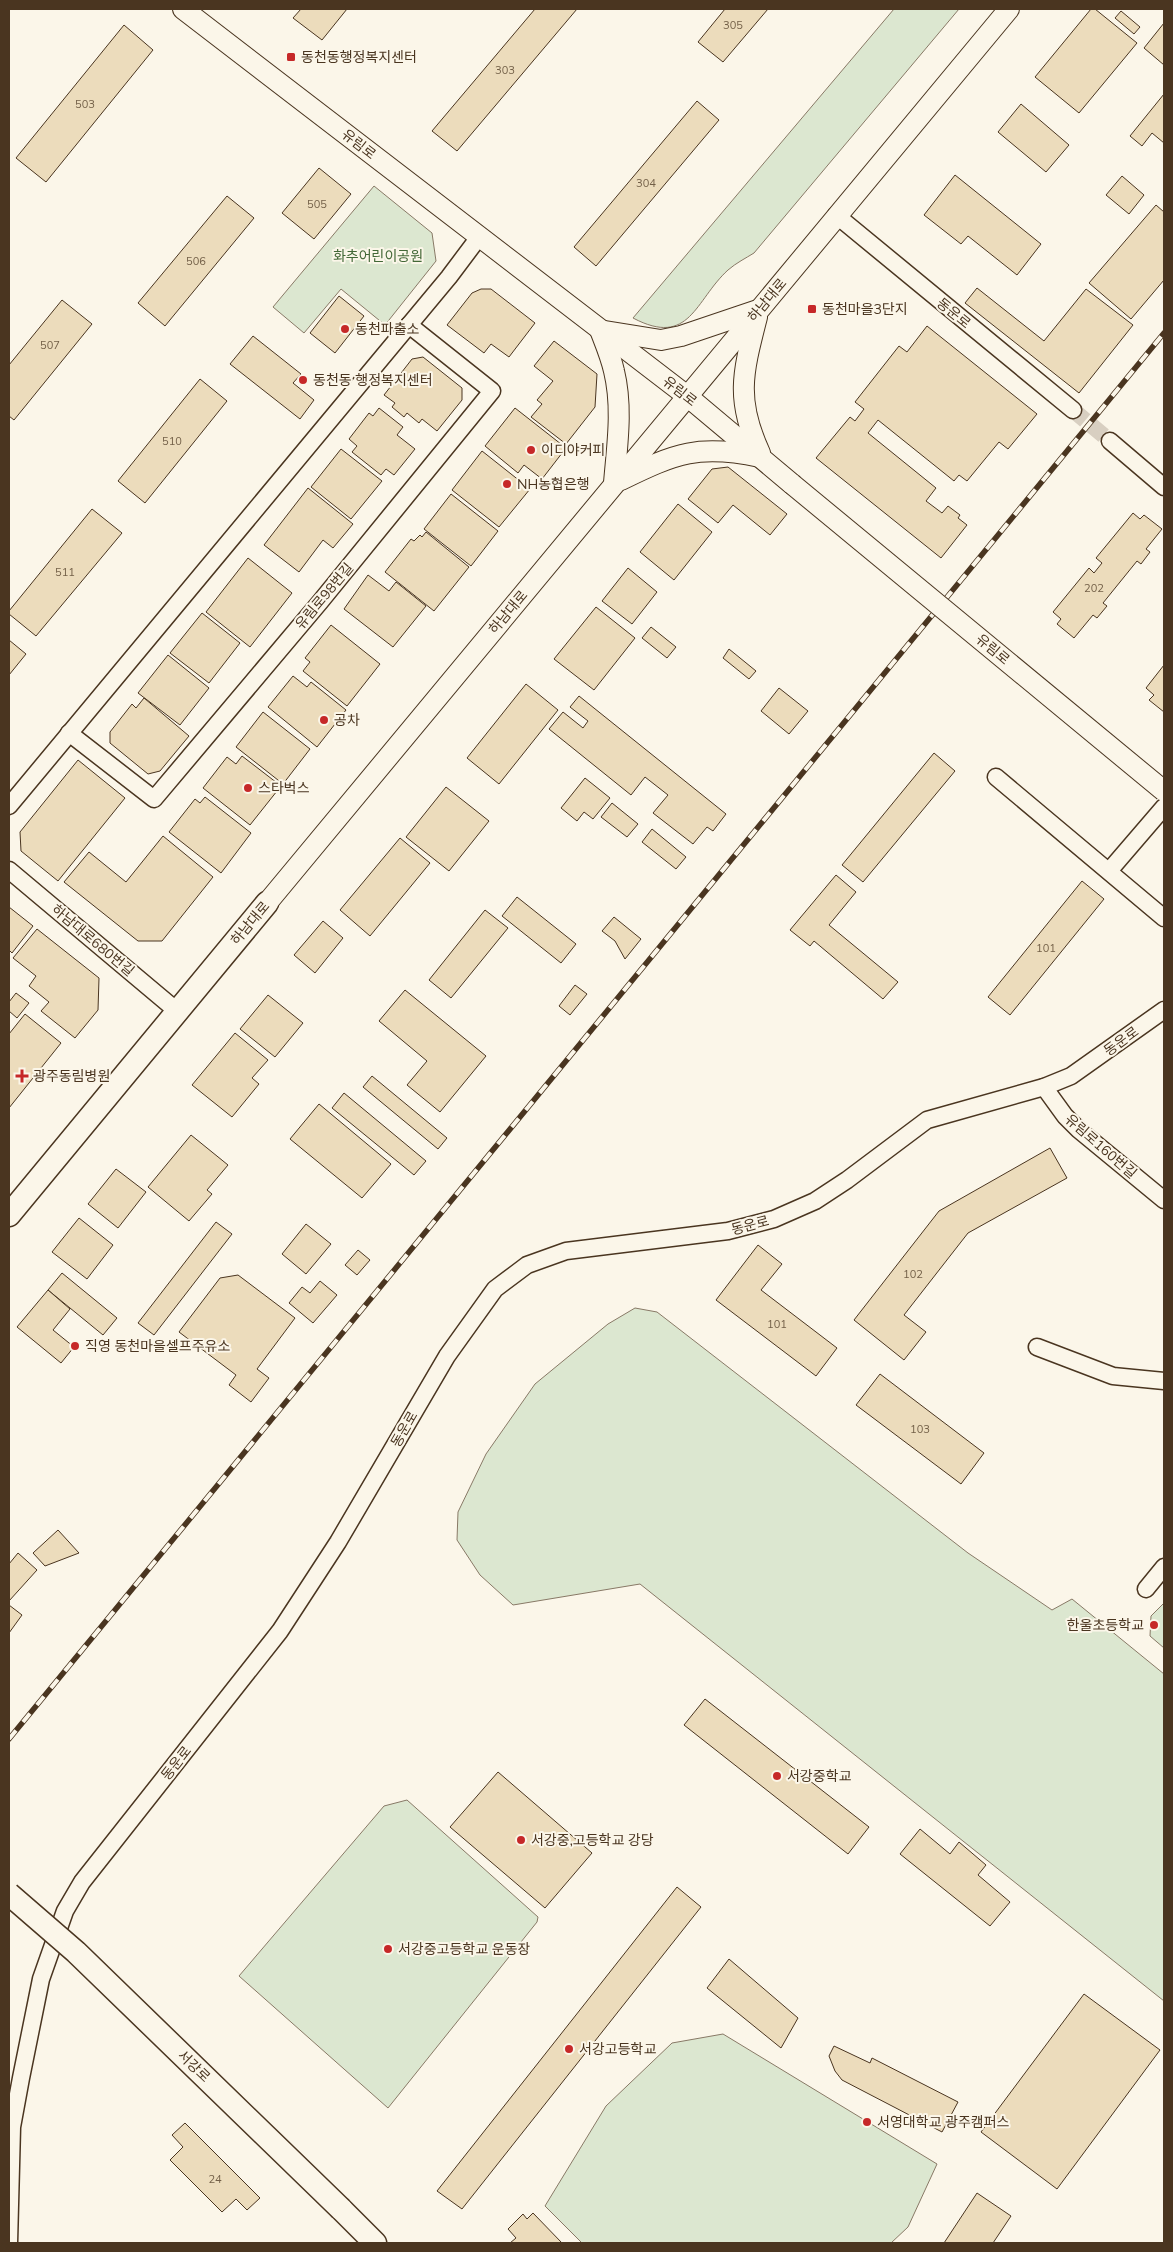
<svg xmlns="http://www.w3.org/2000/svg" width="1173" height="2252" font-family="Mulish,'Noto Sans KR',sans-serif">
	<style>
		.green { fill: #dce7d0; stroke: #887966 }
		.building { fill: #ecdcbc; stroke: #4a3520 }
		.lines { fill: none; stroke-linecap: round; stroke-linejoin: round }
		.minor-tunnel { stroke: #d8cfc1; stroke-width: 16; stroke-dasharray: 16 8; stroke-linecap: butt }
		.minor-casing { stroke: #4a3520; stroke-width: 19 }
		.tertiary-casing { stroke: #4a3520; stroke-width: 22 }
		.secondary-casing { stroke: #4a3520; stroke-width: 25 }
		.minor { stroke: #fbf6e9; stroke-width: 16 }
		.tertiary { stroke: #fbf6e9; stroke-width: 20 }
		.secondary { stroke: #fbf6e9; stroke-width: 22 }
		.rail-casing { stroke: #4a3520; stroke-width: 5.5 }
		.rail { stroke: #fbf6e9; stroke-width: 4; stroke-dasharray: 11; stroke-linecap: butt }
		.tertiary-bridge-casing { stroke: #4a3520; stroke-width: 22; stroke-linecap: butt }
		.secondary-bridge-casing { stroke: #4a3520; stroke-width: 25; stroke-linecap: butt }
		.tertiary-bridge { stroke: #fbf6e9; stroke-width: 20 }
		.secondary-bridge { stroke: #fbf6e9; stroke-width: 22 }
		.poi-dot { fill: #c62828; stroke: #fbf6e9; stroke-width: 2 }
		.labels { text-anchor: middle; dominant-baseline: central; stroke-width: 4; stroke-linejoin: round; paint-order: stroke }
		.number-label { font-size: 11px; fill: #725f47 }
		.poi-label { font-size: 14px; fill: #4a3520; stroke: #fbf6e9; text-anchor: start }
		.street-label { font-size: 14px; fill: #4a3520; stroke: #fbf6e9 }
		.park-label { font-size: 14px; fill: #436837; stroke: #fbf6e9 }
	</style>
	<rect width="100%" height="100%" fill="#fbf6e9"/>
	<g class="green">
		<path d="M894,9h65l-205,244c-8,5 -18,10 -26,17 -33,30 -38,78 -95,48z"/>
		<path d="M374,186l58,47 4,28 -51,64 -44,-36 -37,44 -31,-26z"/>
		<path d="M635,1308l22,4 311,241 84,57 20,-11 92,75v327l-524,-417 -127,21 -33,-30 -23,-35 1,-28 28,-58 49,-70 73,-60z"/>
		<path d="M1164,1603v45l-14,-12 1,-20z"/>
		<path d="M407,1800l131,117 -1,5 -149,186 -149,-132 145,-170z"/>
		<path d="M723,2034l214,130 -29,63 -17,16h-309l-37,-37 61,-100 66,-63z"/>
	</g>
	<g class="building">
		<path d="M301,9h46l-25,31 -29,-22z"/>
		<path d="M535,9h42l-120,142 -25,-20z"/>
		<path d="M725,9h43l-45,53 -25,-20z"/>
		<path d="M1091,9h4l42,34 -58,70 -44,-36z"/>
		<path d="M1121,11l19,16 -6,7 -19,-16z"/>
		<path d="M1164,23v42l-20,-17z"/>
		<path d="M124,25l29,25 -107,132 -30,-24z"/>
		<path d="M1164,94v49l-12,-10 -10,13 -12,-10z"/>
		<path d="M697,101l22,19 -123,146 -22,-19z"/>
		<path d="M1021,104l48,41 -23,27 -48,-40z"/>
		<path d="M319,168l32,26 -37,45 -32,-26z"/>
		<path d="M955,175l86,69 -24,31 -49,-39 -7,8 -37,-29z"/>
		<path d="M1122,176l22,19 -15,19 -23,-19z"/>
		<path d="M227,196l27,22 -89,108 -27,-23z"/>
		<path d="M1156,205l8,7v68l-33,39 -42,-36z"/>
		<path d="M977,288l67,53 42,-52 47,36 -54,68 -114,-90z"/>
		<path d="M481,289h10l44,34 -26,34 -18,-13 -7,9 -37,-28 25,-32z"/>
		<path d="M339,296l25,20 -29,37 -25,-20z"/>
		<path d="M62,300l30,24 -78,96 -5,-4v-51z"/>
		<path d="M927,326l110,88 -29,35 -9,-7 -32,39 -8,-6 -5,6 -76,-61 -10,13 68,55 -10,13 16,12 6,-7 12,9 -2,3 9,7 -26,33 -125,-100 34,-41 5,4 9,-12 -9,-7 44,-56 8,6z"/>
		<path d="M253,336l48,38 -8,9 21,17 -14,19 -70,-55z"/>
		<path d="M554,341l43,33 -2,33 -29,37 -35,-27 11,-13 -5,-4 16,-19 -19,-15z"/>
		<path d="M423,357l39,31v12l-25,31 -15,-12 -3,4 -12,-10 -3,4 -12,-10 3,-4 -11,-8 28,-36z"/>
		<path d="M200,379l27,22 -82,102 -27,-22z"/>
		<path d="M379,408l24,19 -6,8 18,14 -21,26 -8,-6 -5,6 -29,-23 5,-6 -8,-7 20,-26 4,3z"/>
		<path d="M515,408l51,40 -24,31 -18,-14 -6,8 -33,-27z"/>
		<path d="M341,449l41,32 -31,38 -40,-32z"/>
		<path d="M482,451l48,38 -31,38 -47,-37z"/>
		<path d="M728,467l59,47 -17,21 -37,-30 -15,18 -30,-24 24,-30z"/>
		<path d="M308,488l45,36 -20,24 -10,-8 -24,32 -35,-27z"/>
		<path d="M451,494l47,37 -27,35 -47,-37z"/>
		<path d="M678,504l34,28 -38,48 -34,-28z"/>
		<path d="M92,509l30,24 -86,103 -27,-22v-3z"/>
		<path d="M1133,513l7,6 4,-4 18,14 -16,20 4,3 -9,12 -4,-3 -34,42 4,3 -10,12 -4,-3 -19,23 -17,-14 4,-5 -8,-7 36,-44 5,5 8,-10 -6,-5z"/>
		<path d="M426,532l43,35 -35,44 -49,-39 26,-33 3,2 6,-6 2,2z"/>
		<path d="M248,558l44,35 -42,54 -44,-35z"/>
		<path d="M628,568l29,24 -25,32 -30,-23z"/>
		<path d="M368,575l21,16 7,-9 30,24 -33,41 -49,-38z"/>
		<path d="M596,607l39,31 -41,52 -40,-31z"/>
		<path d="M202,613l38,30 -31,40 -39,-30z"/>
		<path d="M331,625l49,39 -33,42 -44,-35 7,-9 -5,-4z"/>
		<path d="M651,627l25,20 -9,11 -25,-20z"/>
		<path d="M9,640l17,14 -17,21z"/>
		<path d="M729,649l27,22 -7,8 -26,-21z"/>
		<path d="M168,655l41,33 -29,37 -42,-32z"/>
		<path d="M1164,665v47l-15,-12 5,-5 -8,-7z"/>
		<path d="M293,676l14,11 4,-5 35,28 -29,37 -49,-40z"/>
		<path d="M526,684l32,26 -59,74 -32,-26z"/>
		<path d="M779,688l29,23 -19,23 -28,-23z"/>
		<path d="M579,696l147,118 -13,17 -6,-4 -14,17 -40,-31 15,-18 -23,-18 -14,18 -82,-66 14,-17 20,16 5,-7 -18,-14z"/>
		<path d="M144,698l45,38 -29,35 -12,3 -38,-31v-11l22,-28 4,4z"/>
		<path d="M263,712l47,37 -27,35 -47,-37z"/>
		<path d="M934,753l21,18 -92,111 -21,-17z"/>
		<path d="M242,756l39,30 -31,39 -47,-37 24,-31 9,7z"/>
		<path d="M78,760l47,38 -67,83 -37,-30 -1,-19z"/>
		<path d="M585,778l25,20 -17,21 -9,-7 -7,9 -16,-13z"/>
		<path d="M446,787l43,34 -40,50 -43,-34z"/>
		<path d="M205,797l46,36 -30,40 -52,-41 26,-33 5,4z"/>
		<path d="M612,803l26,21 -11,13 -26,-20z"/>
		<path d="M652,829l34,28 -10,12 -34,-27z"/>
		<path d="M163,836l50,41 -51,64h-24l-74,-59 25,-30 37,30z"/>
		<path d="M400,838l30,25 -60,73 -30,-26z"/>
		<path d="M836,875l20,17 -27,33 69,57 -15,17 -69,-58 -4,5 -20,-16z"/>
		<path d="M1082,881l22,18 -94,116 -22,-18z"/>
		<path d="M517,897l59,47 -15,19 -59,-47z"/>
		<path d="M9,907l24,19 -21,27 -3,-3z"/>
		<path d="M485,910l23,18 -57,70 -22,-18z"/>
		<path d="M614,917l27,22 -16,20 -10,-18 -13,-10z"/>
		<path d="M323,921l20,17 -28,35 -21,-18z"/>
		<path d="M37,929l62,49 -1,32 -23,28 -34,-27 8,-9 -20,-16 7,-10 -23,-18z"/>
		<path d="M575,985l12,9 -17,21 -11,-9z"/>
		<path d="M405,990l81,66 -46,56 -33,-27 20,-24 -48,-40z"/>
		<path d="M16,993l13,10 -12,15 -8,-7v-9z"/>
		<path d="M268,995l35,28 -28,34 -35,-28z"/>
		<path d="M25,1014l36,29 -52,65v-74z"/>
		<path d="M235,1033l33,27 -16,18 7,6 -27,33 -40,-32z"/>
		<path d="M372,1076l75,62 -9,11 -75,-62z"/>
		<path d="M344,1093l82,68 -12,14 -82,-67z"/>
		<path d="M319,1104l72,60 -29,34 -72,-59z"/>
		<path d="M191,1135l37,30 -21,25 5,4 -23,27 -41,-34z"/>
		<path d="M1050,1148l17,30 -99,55 -64,82 22,17 -22,28 -50,-40 85,-109z"/>
		<path d="M116,1169l30,23 -28,36 -30,-24z"/>
		<path d="M79,1218l34,27 -26,34 -35,-27z"/>
		<path d="M216,1222l16,12 -78,101 -16,-12z"/>
		<path d="M306,1224l25,20 -25,30 -24,-20z"/>
		<path d="M758,1245l24,19 -21,26 76,58 -21,28 -100,-76z"/>
		<path d="M358,1250l12,10 -13,15 -12,-10z"/>
		<path d="M62,1273l55,45 -14,17 -55,-45z"/>
		<path d="M238,1275l57,43 -38,51 12,9 -18,24 -22,-17 7,-10 -57,-43 41,-54z"/>
		<path d="M320,1281l17,14 -24,28 -24,-20 13,-16 8,6z"/>
		<path d="M48,1290l22,19 -17,21 21,17 -13,16 -44,-36z"/>
		<path d="M880,1374l104,79 -23,31 -105,-79z"/>
		<path d="M58,1530l21,23 -34,13 -12,-13z"/>
		<path d="M18,1553l19,17 -28,31v-37z"/>
		<path d="M9,1605l13,10 -13,18z"/>
		<path d="M705,1699l164,128 -21,27 -164,-129z"/>
		<path d="M498,1772l94,81 -47,55 -95,-81z"/>
		<path d="M920,1829l30,25 9,-12 27,23 -8,10 32,27 -20,24 -90,-72z"/>
		<path d="M677,1887l24,20 -239,302 -25,-18z"/>
		<path d="M729,1959l69,59 -17,30 -74,-60z"/>
		<path d="M1084,1994l76,56 -103,139 -76,-57z"/>
		<path d="M834,2046l36,17 2,-5 86,44 -16,30 -100,-52 -7,-9 -6,-15z"/>
		<path d="M185,2123l75,75 -13,12 -11,-11 -14,13 -52,-52 13,-13 -11,-12z"/>
		<path d="M977,2193l34,23 -18,27h-49z"/>
		<path d="M533,2213l29,30h-52l6,-5 -8,-9 15,-15 4,5z"/>
	</g>
	<g class="lines">
		<path class="minor-tunnel" d="M1073,410l37,31"/>
		<g class="minor-casing">
			<g id="minor">
				<path d="M836,215l237,195"/>
				<path d="M1110,441l54,46"/>
				<path d="M69,733l85,66 166,-197 172,-211 -83,-66"/>
				<path d="M996,777l168,141"/>
				<path d="M9,806l440,-529 30,-40"/>
				<path d="M9,870l168,141"/>
				<path d="M1109,871l55,-64"/>
				<path d="M1044,1087l21,29 14,14 85,70"/>
				<path d="M1037,1347l76,29 51,5"/>
				<path d="M1146,1589l18,-22"/>
				<path d="M9,2243l3,-116 9,-49 20,-99 24,-68 17,-29 198,-251 58,-89 109,-186 48,-67 32,-24 39,-14 162,-20 46,-12 41,-18 32,-21 80,-60 117,-33 27,-11 93,-66"/>
			</g>
		</g>
		<g class="tertiary-casing">
			<g id="tertiary">
				<path d="M183,9l504,387 105,88"/>
				<path d="M757,317c-14,55 -22,82 3,136"/>
				<path d="M600,330c5,13 11,27 14,41 9,37 3,75 0,112"/>
				<path d="M605,331l56,9 20,-4 77,-26"/>
				<path d="M621,480c55,-27 78,-36 139,-23"/>
				<path d="M267,903l742,-894"/>
			</g>
		</g>
		<g class="secondary-casing">
			<g id="secondary">
				<path d="M9,1215l258,-312"/>
				<path d="M341,2209l34,34"/>
			</g>
		</g>
		<use href="#minor" class="minor"/>
		<use href="#tertiary" class="tertiary"/>
		<use href="#secondary" class="secondary"/>
		<g class="rail-casing">
			<path id="rail" d="M9,1739l1155,-1406"/>
		</g>
		<use href="#rail" class="rail"/>
		<g class="tertiary-bridge-casing">
			<path id="tertiary-bridge" d="M792,484l372,307"/>
		</g>
		<g class="secondary-bridge-casing">
			<path id="secondary-bridge" d="M9,1894l67,58 265,257"/>
		</g>
		<use href="#tertiary-bridge" class="tertiary-bridge"/>
		<use href="#secondary-bridge" class="secondary-bridge"/>
	</g>
	<g class="poi-dot">
		<rect x="286" y="52" width="10" height="10" rx="2.5"/>
		<rect x="807" y="304" width="10" height="10" rx="2.5"/>
		<circle cx="345" cy="329" r="5"/>
		<circle cx="303" cy="380" r="5"/>
		<circle cx="531" cy="450" r="5"/>
		<circle cx="507" cy="484" r="5"/>
		<circle cx="324" cy="720" r="5"/>
		<circle cx="248" cy="788" r="5"/>
		<path d="M19.5 1068.5h5v5h5v5h-5v5h-5v-5h-5v-5h5z"/>
		<circle cx="75" cy="1346" r="5"/>
		<circle cx="1154" cy="1625" r="5"/>
		<circle cx="777" cy="1776" r="5"/>
		<circle cx="521" cy="1840" r="5"/>
		<circle cx="388" cy="1949" r="5"/>
		<circle cx="569" cy="2049" r="5"/>
		<circle cx="867" cy="2122" r="5"/>
	</g>
	<g class="labels">
		<g class="number-label">
			<text x="733" y="25">305</text>
			<text x="505" y="70">303</text>
			<text x="85" y="104">503</text>
			<text x="646" y="183">304</text>
			<text x="317" y="204">505</text>
			<text x="196" y="261">506</text>
			<text x="50" y="345">507</text>
			<text x="172" y="441">510</text>
			<text x="65" y="572">511</text>
			<text x="1094" y="588">202</text>
			<text x="1046" y="948">101</text>
			<text x="913" y="1274">102</text>
			<text x="777" y="1324">101</text>
			<text x="920" y="1429">103</text>
			<text x="215" y="2179">24</text>
		</g>
		<g class="poi-label">
			<text x="301" y="57">동천동행정복지센터</text>
			<text x="822" y="309">동천마을3단지</text>
			<text x="355" y="329">동천파출소</text>
			<text x="313" y="380">동천동 행정복지센터</text>
			<text x="541" y="450">이디야커피</text>
			<text x="517" y="484">NH농협은행</text>
			<text x="334" y="720">공차</text>
			<text x="258" y="788">스타벅스</text>
			<text x="33" y="1076">광주동림병원</text>
			<text x="85" y="1346">직영 동천마을셀프주유소</text>
			<text x="1144" y="1625" text-anchor="end">한울초등학교</text>
			<text x="787" y="1776">서강중학교</text>
			<text x="531" y="1840">서강중,고등학교 강당</text>
			<text x="398" y="1949">서강중고등학교 운동장</text>
			<text x="579" y="2049">서강고등학교</text>
			<text x="877" y="2122">서영대학교 광주캠퍼스</text>
		</g>
		<g class="street-label">
			<text transform="translate(359 144) rotate(38)">유림로</text>
			<text transform="translate(767 300) rotate(-50)">하남대로</text>
			<text transform="translate(954 313) rotate(39)">동운로</text>
			<text transform="translate(680 391) rotate(38)">유림로</text>
			<text transform="translate(324 596) rotate(-50)">유림로98번길</text>
			<text transform="translate(508 612) rotate(-50)">하남대로</text>
			<text transform="translate(993 649) rotate(40)">유림로</text>
			<text transform="translate(250 923) rotate(-50)">하남대로</text>
			<text transform="translate(93 940) rotate(40)">하남대로680번길</text>
			<text transform="translate(1121 1041) rotate(-36)">동운로</text>
			<text transform="translate(1101 1146) rotate(41)">유림로160번길</text>
			<text transform="translate(750 1225) rotate(-15)">동운로</text>
			<text transform="translate(404 1429) rotate(-60)">동운로</text>
			<text transform="translate(176 1763) rotate(-52)">동운로</text>
			<text transform="translate(194 2066) rotate(44)">서강로</text>
		</g>
		<g class="park-label">
			<text x="378" y="256">화추어린이공원</text>
		</g>
	</g>
	<rect width="1173" height="2252" fill="none" stroke="#4a3520" stroke-width="20"/>
</svg>
